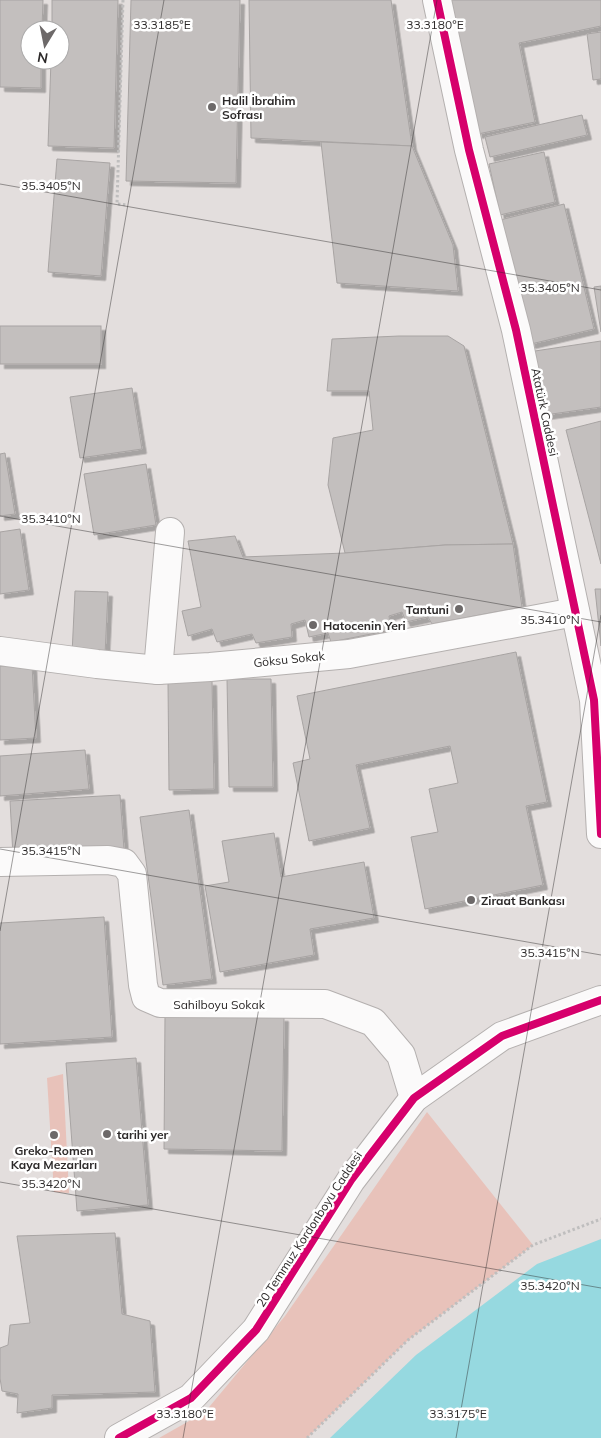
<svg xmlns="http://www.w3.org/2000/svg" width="601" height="1438" font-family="Mulish,sans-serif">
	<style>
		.green { fill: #e8c2ba }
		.water { fill: #96d9e0 }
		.building { fill: #c3bfbe; stroke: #a8a4a3; filter: url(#shadow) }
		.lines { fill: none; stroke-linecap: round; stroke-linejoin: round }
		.minor-casing { stroke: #b4b0af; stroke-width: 30 }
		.path { stroke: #bfbebe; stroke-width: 3; stroke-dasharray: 2.5 2.5; stroke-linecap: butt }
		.minor { stroke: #fbfafa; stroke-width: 28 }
		.cycleway-casing { stroke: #fff; stroke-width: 11 }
		.cycleway { stroke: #d6006c; stroke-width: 8 }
		.ticks { fill: none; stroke: #2d2a2a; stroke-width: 1; stroke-opacity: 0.45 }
		.poi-dot { fill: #6d6969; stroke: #fff; stroke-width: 2 }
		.labels { text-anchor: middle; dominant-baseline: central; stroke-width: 5; stroke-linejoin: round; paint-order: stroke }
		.poi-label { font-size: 12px; font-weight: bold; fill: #2d2a2a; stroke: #fff; text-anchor: start }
		.street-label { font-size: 12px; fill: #2d2a2a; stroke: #fff }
		.ticks-label { font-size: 12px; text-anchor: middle; fill: #2d2a2a; stroke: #fff; stroke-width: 5; stroke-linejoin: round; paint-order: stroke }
	</style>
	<defs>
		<filter id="shadow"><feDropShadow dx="4.5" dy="4.5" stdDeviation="0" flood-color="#0004"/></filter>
	</defs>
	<rect width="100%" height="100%" fill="#e3dedd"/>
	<g class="green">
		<path d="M63,1074l6,119 -15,-1 -7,-114z"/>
		<path d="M427,1112l106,133 -125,95 -101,98h-148l46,-26 80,-96z"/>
	</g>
	<path class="water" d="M601,1239v199h-271l86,-83 121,-91z"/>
	<g class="building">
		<path d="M0,0h43l-1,30h-12v30h11v28l-41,-1z"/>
		<path d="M52,0h66l-4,148 -66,-2 3,-86h9v-30h-8z"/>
		<path d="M131,0h109l-4,183 -110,-2z"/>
		<path d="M249,0h142l21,146 -161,-8z"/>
		<path d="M450,0h151v26l-82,17 16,79 -57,12z"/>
		<path d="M601,32v47l-8,1 -6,-46z"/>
		<path d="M582,115l5,20 -97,22 -5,-20z"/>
		<path d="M321,142l91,4 41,99 5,46 -121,-8z"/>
		<path d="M544,152l11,50 -55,13 -11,-51z"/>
		<path d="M57,159l53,4 -9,113 -53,-4z"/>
		<path d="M564,204l30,125 -63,15 -31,-124z"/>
		<path d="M601,286v46l-7,-45z"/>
		<rect x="0" y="326" width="101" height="38"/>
		<path d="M399,336h49l16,10 49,198 -68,1 -100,8 -17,-68 5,-47 40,-8 -4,-39h-42l5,-52z"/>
		<path d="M601,341v66l-56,8 -10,-64z"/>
		<path d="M132,388l10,61 -62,9 -10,-61z"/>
		<path d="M601,421v143l-35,-134z"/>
		<path d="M5,453l10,61 -15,2v-62z"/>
		<path d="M146,464l10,61 -62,10 -10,-61z"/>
		<path d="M20,529l9,61 -29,4v-62z"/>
		<path d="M235,536l8,21 102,-4 100,-8 68,-1 9,63 -90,17 -4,-7 -22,5 -4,-10 -13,4 2,14 -60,12 -3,-9 -19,4 -4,-17 -14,4 1,13 -36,6 -4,-9 -35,8 -5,-13 -24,7 -6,-25 19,-4 -13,-66z"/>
		<path d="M595,589h6v57z"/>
		<path d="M75,591l33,1 -3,63 -33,-1z"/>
		<path d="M516,652l31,150 -21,4 17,79 -118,24 -14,-72 27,-5 -9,-43 29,-6 -8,-37 -94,19 14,63 -61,13 -16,-78 17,-4 -13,-63z"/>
		<path d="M32,665l4,73 -36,2v-74z"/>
		<path d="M227,679h44l2,108h-44z"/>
		<path d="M212,681l2,108 -45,1 -1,-108z"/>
		<path d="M85,750l4,39 -89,7v-40z"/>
		<path d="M120,795l4,54 -111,7 -3,-55z"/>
		<path d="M189,810l23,169 -49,6 -23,-168z"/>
		<path d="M274,833l7,44 83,-15 10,56 -64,11 4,26 -94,17 -15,-86 24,-4 -7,-41z"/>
		<path d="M104,917l8,120 -112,7v-121z"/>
		<path d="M165,1015l119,2 -2,134 -118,-2z"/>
		<path d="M136,1058l12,147 -71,6 -11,-148z"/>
		<path d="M115,1233l7,81 28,7 5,71 -103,3v13l-35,5 1,-19 -16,-3 -2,-13v-30l8,-3 2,-20 20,-2 -13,-87z"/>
	</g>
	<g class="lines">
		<g class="minor-casing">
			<g id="minor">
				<path d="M437,0l32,150 47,180 78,370 7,134"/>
				<path d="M0,651l97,13 61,6 52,-3 139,-13 226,-42"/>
				<path d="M158,670l12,-138"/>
				<path d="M0,862l108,-2 16,3 8,11 11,111 3,12 14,6 165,1 48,18 28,33 13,43"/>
				<path d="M119,1438l72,-40 65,-68 95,-150 63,-82 88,-62 99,-36"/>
			</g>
		</g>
		<g class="path">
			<path d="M123,0l-6,204 10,1"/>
			<path d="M307,1438l101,-98 125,-95 68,-26"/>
		</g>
		<use href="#minor" class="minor"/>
		<g class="cycleway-casing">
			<g id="cycleway">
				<path d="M437,0l32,150 47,180 78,370 7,134"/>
				<path d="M119,1438l72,-40 65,-68 95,-150 63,-82 88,-62 99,-36"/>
			</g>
		</g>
		<use href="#cycleway" class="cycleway"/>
	</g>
	<path class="ticks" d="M0,184l601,106M0,516l601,106M0,849l601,106M0,931l164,-931M0,1182l601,106M183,1438l254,-1438M456,1438l145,-823"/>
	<g class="poi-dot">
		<circle cx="212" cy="107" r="5"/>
		<circle cx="459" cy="609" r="5"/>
		<circle cx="313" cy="625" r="5"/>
		<circle cx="471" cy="900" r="5"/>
		<circle cx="107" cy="1134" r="5"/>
		<circle cx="54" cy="1135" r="5"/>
	</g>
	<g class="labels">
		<g class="poi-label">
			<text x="222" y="100">Halil İbrahim<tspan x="222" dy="14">Sofrası</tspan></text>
			<text x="449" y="609" text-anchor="end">Tantuni</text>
			<text x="323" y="625">Hatocenin Yeri</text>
			<text x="481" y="900">Ziraat Bankası</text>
			<text x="117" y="1134">tarihi yer</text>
			<text x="54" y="1150" text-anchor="middle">Greko-Romen<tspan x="54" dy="14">Kaya Mezarları</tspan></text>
		</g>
		<g class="street-label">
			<text transform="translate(545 412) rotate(78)">Atatürk Caddesi</text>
			<text transform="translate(289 659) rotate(-6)">Göksu Sokak</text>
			<text x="219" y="1004">Sahilboyu Sokak</text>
			<text transform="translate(309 1229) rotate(-57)">20 Temmuz Kordonboyu Caddesi</text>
		</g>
	</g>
	<g class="ticks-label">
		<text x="162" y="29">33.3185°E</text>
		<text x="435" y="29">33.3180°E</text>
		<text x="51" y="190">35.3405°N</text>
		<text x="550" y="292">35.3405°N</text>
		<text x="51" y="523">35.3410°N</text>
		<text x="550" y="624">35.3410°N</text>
		<text x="51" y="855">35.3415°N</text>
		<text x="550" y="957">35.3415°N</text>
		<text x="51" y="1188">35.3420°N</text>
		<text x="550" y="1290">35.3420°N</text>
		<text x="185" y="1418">33.3180°E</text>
		<text x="458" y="1418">33.3175°E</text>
	</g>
	<g transform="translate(45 45) rotate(190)"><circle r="24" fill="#ffffff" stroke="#abaaaa"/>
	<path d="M0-4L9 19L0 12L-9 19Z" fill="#6d6969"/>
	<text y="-8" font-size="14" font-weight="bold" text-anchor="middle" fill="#2d2a2a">N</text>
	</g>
</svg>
